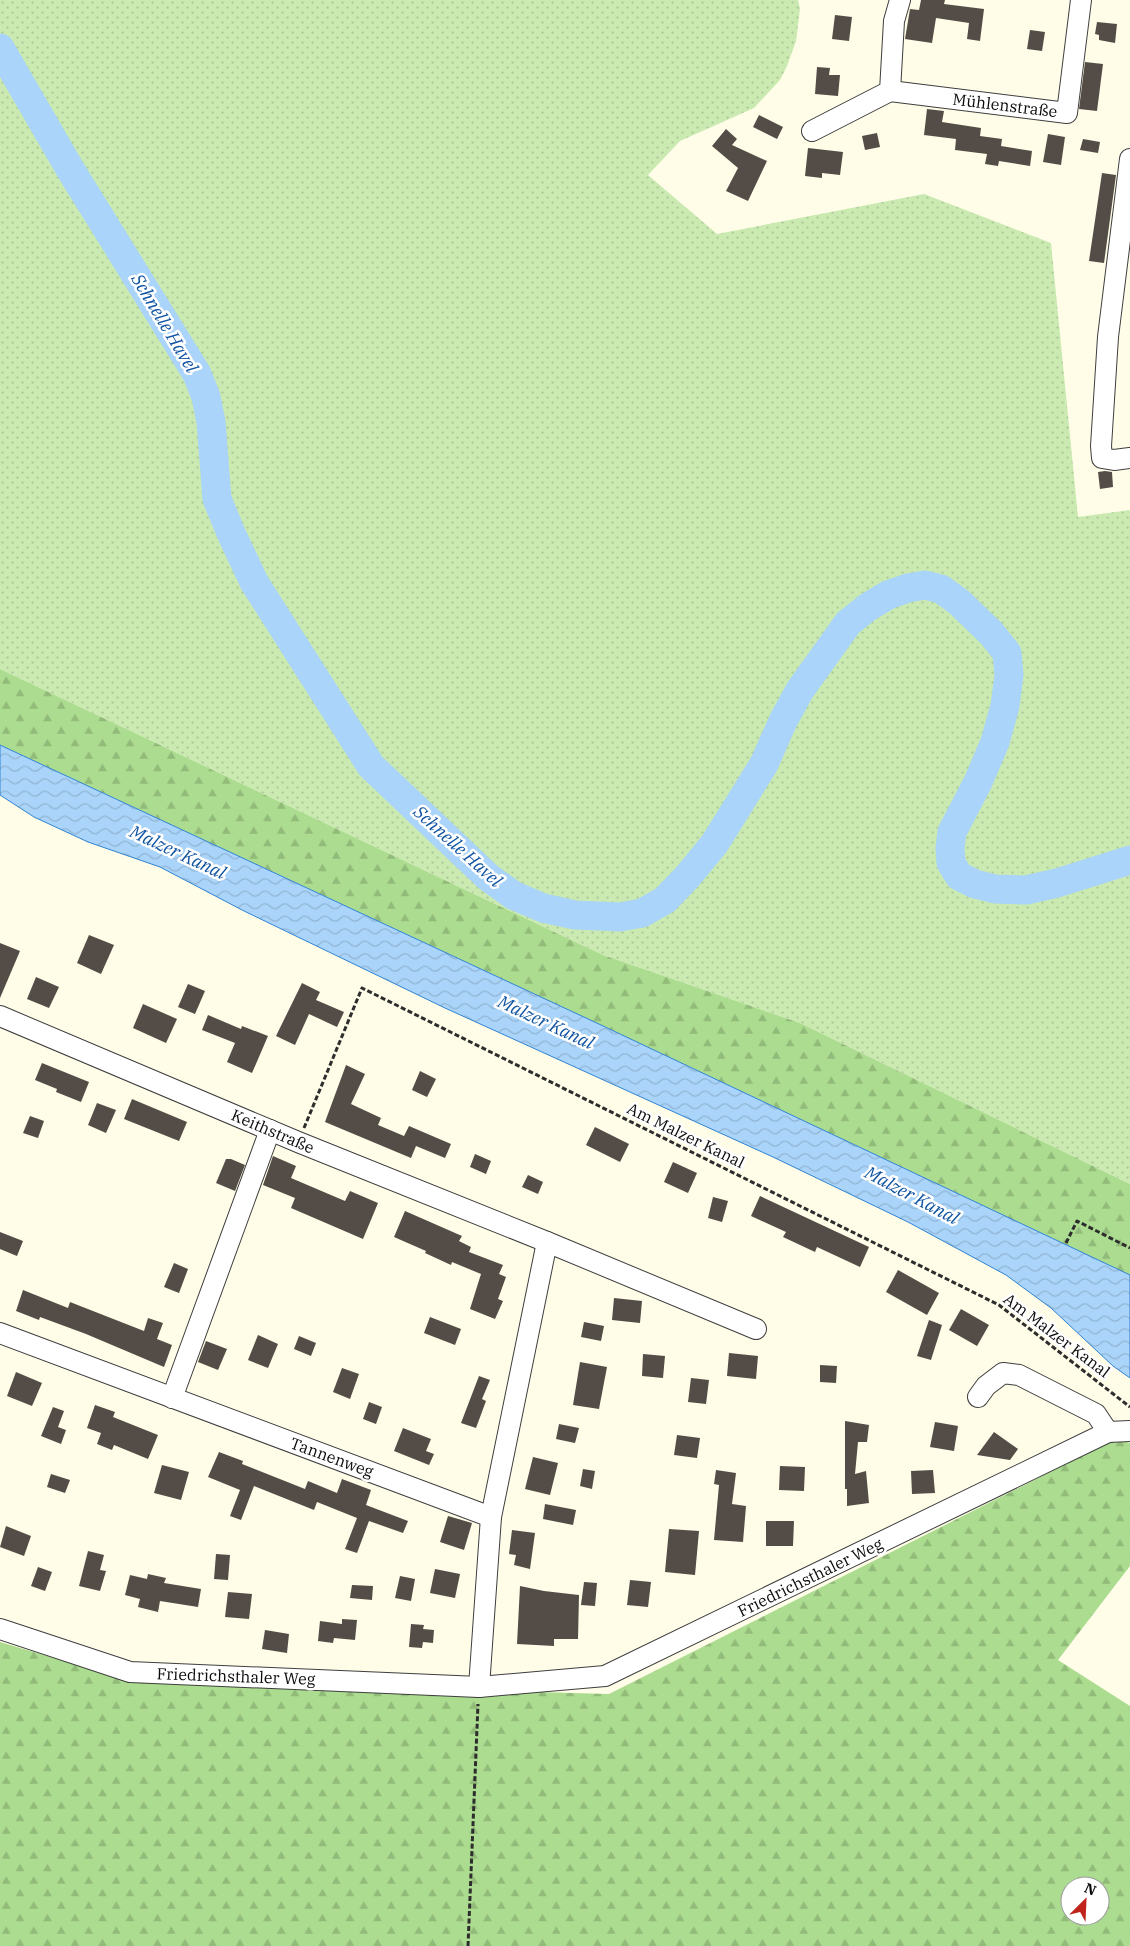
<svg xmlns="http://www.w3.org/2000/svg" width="1130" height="1946" font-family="'IBM Plex Serif',serif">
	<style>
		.grass { fill: url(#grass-dots) }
		.forest { fill: url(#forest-firs); fill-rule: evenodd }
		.water { fill: url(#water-waves); stroke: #2e83d3 }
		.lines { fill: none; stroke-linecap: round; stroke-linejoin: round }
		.river { stroke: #aad4f9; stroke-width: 29 }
		.building { fill: #544d47 }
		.minor-casing { stroke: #3e3e3e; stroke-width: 22 }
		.path { stroke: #2d2d2d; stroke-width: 3; stroke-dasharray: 5 2.5; stroke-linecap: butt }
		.minor { stroke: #fff; stroke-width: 20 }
		.labels { text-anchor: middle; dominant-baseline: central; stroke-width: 5; stroke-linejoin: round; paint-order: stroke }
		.street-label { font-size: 16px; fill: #0b0b0b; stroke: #fff }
		.water-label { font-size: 18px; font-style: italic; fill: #1054a1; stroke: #fff }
	</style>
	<defs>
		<pattern id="grass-dots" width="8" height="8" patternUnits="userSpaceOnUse" patternTransform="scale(1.25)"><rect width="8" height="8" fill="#caeab1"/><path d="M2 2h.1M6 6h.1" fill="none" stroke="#acc797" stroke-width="1.8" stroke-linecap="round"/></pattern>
		<pattern id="forest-firs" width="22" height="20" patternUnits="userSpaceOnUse" patternTransform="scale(1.25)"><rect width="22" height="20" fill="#abdc8f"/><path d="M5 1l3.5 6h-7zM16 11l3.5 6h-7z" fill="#92bb7a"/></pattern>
		<pattern id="water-waves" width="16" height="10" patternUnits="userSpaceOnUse" patternTransform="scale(1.25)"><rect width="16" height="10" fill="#aad4f9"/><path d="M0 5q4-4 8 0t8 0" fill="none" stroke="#91b5d4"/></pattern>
	</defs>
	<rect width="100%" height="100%" fill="#fffde8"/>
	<path class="grass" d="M0,0h798l2,9 -4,32 -9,25 -7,14 -26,28 -74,33 -32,34 69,59 207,-40 127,49 27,274 52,-7v674l-330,-161 -197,-68 -603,-286z"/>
	<g class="forest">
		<path d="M0,669l603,286 197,68 330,161v91l-529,-250 -601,-280z"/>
		<path d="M1116,1439l14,4v123l-72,94 72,46v240h-1130v-304l131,39 478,13zM1070,1886h30v30h-30z"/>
	</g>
	<path class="water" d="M0,745l601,280 529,250v103l-17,-12 -62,-58 -45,-33 -98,-53 -135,-65 -328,-149 -201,-97 -84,-44 -72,-25 -54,-25 -34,-22z"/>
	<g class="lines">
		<path class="river" d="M0,48l70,121 127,205 9,23 5,25 6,77 14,34 23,49 117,184 117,111 25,18 30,13 32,7 45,2 22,-4 23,-13 23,-24 27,-33 49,-79 19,-43 17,-31 48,-67 20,-16 20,-12 20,-7 17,-3 16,4 18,13 32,31 16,20 2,22 -4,31 -10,36 -17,40 -26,50 -2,16 1,15 8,13 16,8 20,5 31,1 31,-7 73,-23"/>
	</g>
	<g class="building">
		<path d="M921,0h24l-1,4 40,5 -4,32 -13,-2 2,-16 -33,-5 -4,25 -27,-4 5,-30 9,1z"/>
		<path d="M835,15l17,2 -3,24 -17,-2z"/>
		<path d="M1097,22l20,2 -2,19 -16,-3v-5l-4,-1z"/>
		<path d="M1030,30l15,2 -3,19 -15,-2z"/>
		<path d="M1085,62l18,2 -6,47 -18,-2z"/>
		<path d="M817,67l13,1 -1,7h11l-2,21 -23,-2z"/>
		<path d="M927,109l17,2 -2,11 39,6 -1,8 22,3 -1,7 31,5 -2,15 -31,-5 -1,5 -13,-2 2,-10 -32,-4 1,-11 -32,-4z"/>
		<path d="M759,115l24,12 -6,12 -24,-12z"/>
		<path d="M726,129l11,10 -5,6 35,16 -19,40 -22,-10 12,-23 -26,-22z"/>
		<path d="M877,133l3,14 -15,3 -3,-14z"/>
		<path d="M1048,134l17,3 -4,28 -18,-3z"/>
		<path d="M1083,139l17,3 -2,11 -18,-3z"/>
		<path d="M808,148l35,4 -3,23 -18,-2v5l-17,-2z"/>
		<path d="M1102,173l14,2 -12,88 -15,-2z"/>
		<path d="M1105,471l7,1 1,15 -13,2 -2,-17z"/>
		<path d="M89,935l25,10 -13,29 -24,-11z"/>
		<path d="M0,943l20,8 -20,47z"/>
		<path d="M36,977l23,10 -10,21 -22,-9z"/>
		<path d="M302,983l18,9 -4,8 28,12 -7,15 -28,-13 -14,31 -19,-9z"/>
		<path d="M188,984l17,7 -10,23 -17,-7z"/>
		<path d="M143,1004l34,15 -11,24 -33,-15z"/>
		<path d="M208,1015l33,14 1,-3 26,10 -16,37 -25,-11 8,-19 -33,-13z"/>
		<path d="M42,1063l47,19 -8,20 -25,-10 1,-3 -22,-9z"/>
		<path d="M346,1065l19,9 -14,30 30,14 -3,7 26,11 5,-10 42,18 -6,14 -29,-12 -5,12 -86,-36z"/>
		<path d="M420,1071l16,8 -9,18 -15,-7z"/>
		<path d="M132,1099l55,23 -8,19 -55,-22z"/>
		<path d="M97,1103l19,7 -10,23 -18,-8z"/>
		<path d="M30,1116l14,5 -6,17 -15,-5z"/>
		<path d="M595,1127l34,17 -9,18 -34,-17z"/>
		<path d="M475,1154l16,7 -5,13 -16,-7z"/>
		<path d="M273,1156l23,10 -5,12 54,23 5,-10 28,12 -15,36 -72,-31 4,-10 -32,-13z"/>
		<path d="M226,1159h5l14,6 -10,26 -19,-8z"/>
		<path d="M673,1162l24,11 -9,20 -24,-11z"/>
		<path d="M528,1175l15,7 -5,12 -16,-7z"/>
		<path d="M760,1196l109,51 -9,20 -43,-20 -2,5 -32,-15 3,-5 -35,-16z"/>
		<path d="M713,1197l15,4 -6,21 -14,-4z"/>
		<path d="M405,1211l57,25 -3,5 12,6 -2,5 34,13 -4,9 7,3 -8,22 5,2 -8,18 -25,-10 11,-35 -29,-12 -1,3 -26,-12 1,-2 -32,-14z"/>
		<path d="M0,1232l23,9 -6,15 -17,-7z"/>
		<path d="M174,1263l14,6 -9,24 -15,-6z"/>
		<path d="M898,1270l41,23 -12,22 -41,-23z"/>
		<path d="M23,1290l45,18 2,-6 74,29 4,-13 15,5 -6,16 15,6 -8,22 -78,-33 -46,-17 -1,3 -23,-9z"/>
		<path d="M614,1298l28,3 -2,22 -28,-3z"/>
		<path d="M961,1309l28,16 -12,21 -28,-16z"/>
		<path d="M430,1317l31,12 -6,16 -31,-12z"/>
		<path d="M929,1320l13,5 -11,35 -14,-4z"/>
		<path d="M584,1322l20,4 -3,15 -20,-4z"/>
		<path d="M258,1335l20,9 -10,24 -20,-8z"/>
		<path d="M299,1336l17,7 -5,13 -17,-7z"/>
		<path d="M206,1341l21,8 -9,21 -20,-8z"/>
		<path d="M729,1353l29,3 -2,23 -29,-3z"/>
		<path d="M643,1354l22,2 -2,22 -21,-2z"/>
		<path d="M580,1362l27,5 -8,42 -26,-4z"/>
		<path d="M820,1365l17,1 -1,17 -16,-1z"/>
		<path d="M342,1368l17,6 -9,25 -17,-7z"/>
		<path d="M16,1372l26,11 -10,23 -25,-10z"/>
		<path d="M479,1376l11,4 -8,19 4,2 -10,27 -15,-5z"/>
		<path d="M691,1378l18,2 -3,24 -18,-2z"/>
		<path d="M369,1402l13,5 -6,17 -13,-5z"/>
		<path d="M95,1405l20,7 -2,5 45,18 -10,24 -34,-14 -2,5 -15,-6 4,-11 -14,-5z"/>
		<path d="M53,1407l11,4 -6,16 8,3 -5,14 -20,-8z"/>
		<path d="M845,1421l24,4 -2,17h-9l-3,32 11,-3 3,32 -22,3v-17h-2z"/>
		<path d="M935,1422l23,4 -4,25 -24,-4z"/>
		<path d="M559,1424l20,4 -4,15 -19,-4z"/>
		<path d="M403,1428l28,11 -5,12 8,3 -5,11 -35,-14z"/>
		<path d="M994,1432l24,17 -8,11 -33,-5z"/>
		<path d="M677,1435l23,3 -3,20 -23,-3z"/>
		<path d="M219,1452l24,9 -1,3 63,25 3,-8 29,12 5,-14 29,11 -5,15 42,16 -5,12 -34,-12 -12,32 -12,-4 12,-31 -40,-16 -3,8 -60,-24 -13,34 -11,-4 10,-26 -32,-13z"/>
		<path d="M533,1457l25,6 -8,32 -25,-6z"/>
		<path d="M162,1465l27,7 -8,28 -27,-7z"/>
		<path d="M780,1466l25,1 -1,24 -25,-1z"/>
		<path d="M583,1469l12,2 -3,18 -12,-3z"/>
		<path d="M716,1470l20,3 -4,31 14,2 -3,36 -29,-2 5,-55 -5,-1z"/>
		<path d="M933,1470l2,23 -23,1 -1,-23z"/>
		<path d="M51,1474l19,6 -5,13 -18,-6z"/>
		<path d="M545,1504l31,6 -3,15 -30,-6z"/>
		<path d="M448,1516l24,7 -8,27 -24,-8z"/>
		<path d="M766,1521h28l-1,25h-27z"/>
		<path d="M6,1526l25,10 -7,20 -24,-9z"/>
		<path d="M669,1529l30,2 -4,44 -30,-3z"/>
		<path d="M512,1530l23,3 -5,36 -16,-4 2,-10 -7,-1z"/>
		<path d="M88,1551l16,4 -4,15 6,1 -6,20 -21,-5z"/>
		<path d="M216,1554l14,1 -2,25 -14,-1z"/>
		<path d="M38,1567l14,5 -7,19 -14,-5z"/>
		<path d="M435,1569l25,5 -5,24 -25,-5z"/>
		<path d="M148,1574l18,4 -2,5 37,6 -3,18 -38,-6 -2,11 -20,-5 2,-8 -15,-4 5,-20 17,4z"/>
		<path d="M400,1576l15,3 -4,22 -16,-3z"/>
		<path d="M630,1580l21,2 -3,25 -21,-2z"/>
		<path d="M584,1582l13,1 -2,23 -14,-1z"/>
		<path d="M352,1585l21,1 -1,14 -22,-2z"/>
		<path d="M520,1586l24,5 35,4 -1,44h-24v7l-37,-2z"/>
		<path d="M228,1592l24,2 -3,25 -24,-2z"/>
		<path d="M342,1619l15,1 -2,20 -21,-2 -1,5 -15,-2 2,-20 22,3z"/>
		<path d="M411,1624l13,1 -1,4 11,1 -1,13 -10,-1 -1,6 -13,-1z"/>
		<path d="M265,1630l24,4 -2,19 -25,-4z"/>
	</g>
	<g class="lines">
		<g class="minor-casing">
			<g id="minor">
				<path d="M890,91l177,22 14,-113"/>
				<path d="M812,131l78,-40 4,-70 6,-21"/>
				<path d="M1130,159l-22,178 -7,109 1,12 12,2 16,-2"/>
				<path d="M0,1016l298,126 249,100"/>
				<path d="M0,1333l491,184"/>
				<path d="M978,1397l8,-11 17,-13 16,2 77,39 12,18"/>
				<path d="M172,1398l98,-268"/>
				<path d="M0,1629l130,43 349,15 126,-11 503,-244 22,-1"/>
				<path d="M479,1687l12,-170 56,-275 209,87"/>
			</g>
		</g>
		<g class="path">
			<path d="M304,1128l58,-140 637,317 131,102"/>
			<path d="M1066,1243l11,-22 53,27"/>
			<path d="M468,1946l10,-242"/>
		</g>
		<use href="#minor" class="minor"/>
	</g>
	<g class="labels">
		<g class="street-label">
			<text transform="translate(1005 105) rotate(7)">Mühlenstraße</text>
			<text transform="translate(273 1131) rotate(23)">Keithstraße</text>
			<text transform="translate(686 1135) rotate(26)">Am Malzer Kanal</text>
			<text transform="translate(1057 1335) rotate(37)">Am Malzer Kanal</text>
			<text transform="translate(332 1457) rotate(20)">Tannenweg</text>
			<text transform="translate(810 1577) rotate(-26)">Friedrichsthaler Weg</text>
			<text transform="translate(236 1676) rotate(2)">Friedrichsthaler Weg</text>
		</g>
		<g class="water-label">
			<text transform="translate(165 323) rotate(59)">Schnelle Havel</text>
			<text transform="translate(458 846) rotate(42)">Schnelle Havel</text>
			<text transform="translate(178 852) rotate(25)">Malzer Kanal</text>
			<text transform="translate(546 1022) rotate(25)">Malzer Kanal</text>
			<text transform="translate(912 1195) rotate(28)">Malzer Kanal</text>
		</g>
	</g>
	<g transform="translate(1085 1901) rotate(24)"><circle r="24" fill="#ffffff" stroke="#9d9d9d"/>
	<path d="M0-4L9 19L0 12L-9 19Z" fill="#c0241d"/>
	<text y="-8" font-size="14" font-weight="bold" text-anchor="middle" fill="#0b0b0b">N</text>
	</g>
</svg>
